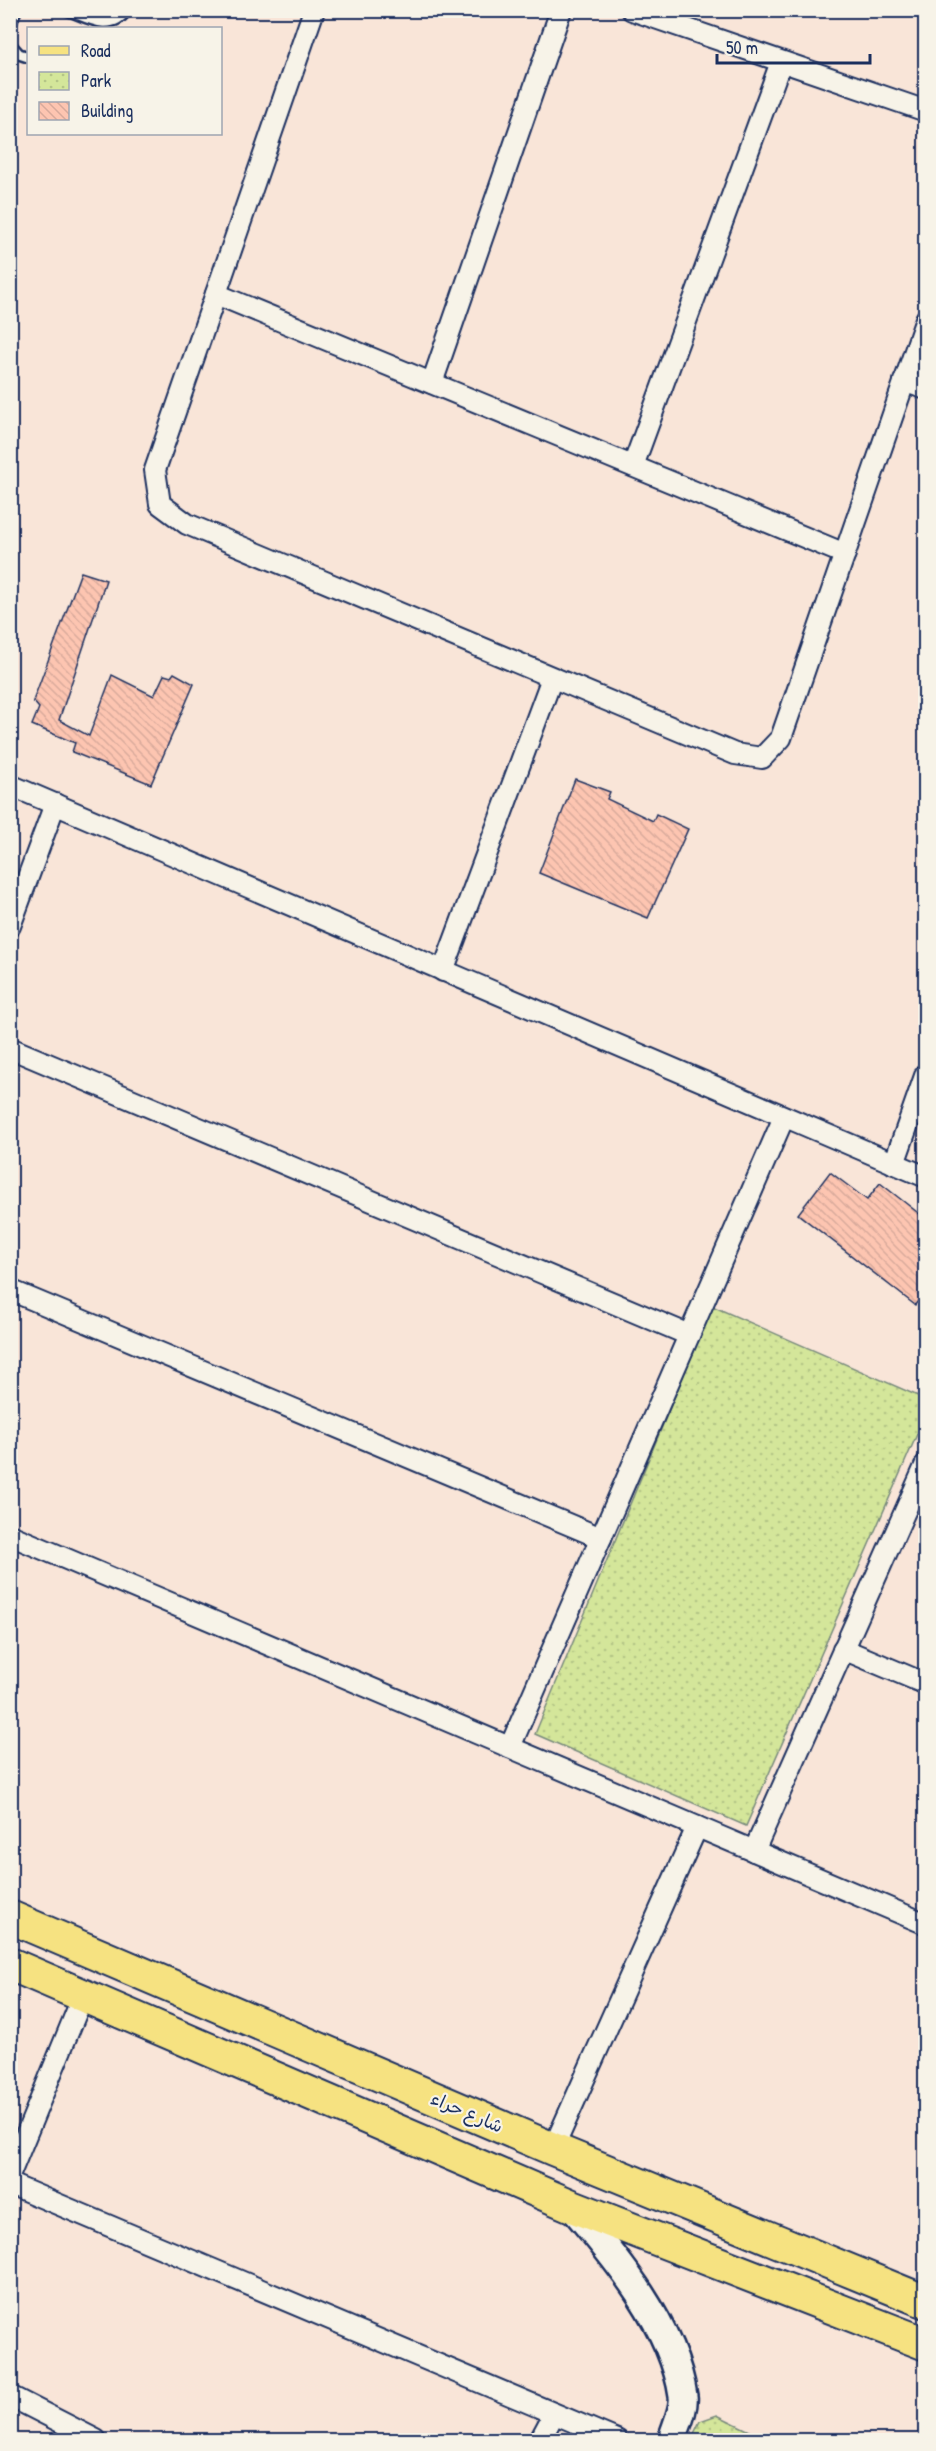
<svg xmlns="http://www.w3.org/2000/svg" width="936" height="2451" font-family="'Patrick Hand','Playpen Sans Arabic',sans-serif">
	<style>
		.park { fill: url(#park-dots); stroke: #788a7c; stroke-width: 1.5 }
		.building { fill: url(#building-back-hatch); stroke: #1b2f5e; stroke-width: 1.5 }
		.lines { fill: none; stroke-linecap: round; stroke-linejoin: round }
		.lane-casing { stroke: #1b2f5e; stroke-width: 14 }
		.street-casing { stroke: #1b2f5e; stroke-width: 24 }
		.secondary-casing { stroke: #1b2f5e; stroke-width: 32 }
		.primary-casing { stroke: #1b2f5e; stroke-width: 36 }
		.lane { stroke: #f7f3e8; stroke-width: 9 }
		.street { stroke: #f7f3e8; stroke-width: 20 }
		.secondary { stroke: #f7f3e8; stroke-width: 27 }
		.primary { stroke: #f6e281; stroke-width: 32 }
		.labels { text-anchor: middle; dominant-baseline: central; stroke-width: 4.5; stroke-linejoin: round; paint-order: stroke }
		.street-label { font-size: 18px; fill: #1b2f5e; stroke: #f7f3e8 }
	</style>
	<defs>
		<pattern id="park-dots" width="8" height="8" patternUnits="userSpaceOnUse" patternTransform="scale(1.5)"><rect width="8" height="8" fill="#d4e69a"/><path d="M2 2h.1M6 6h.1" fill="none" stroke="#b5c687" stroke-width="1.8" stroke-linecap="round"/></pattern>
		<pattern id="building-back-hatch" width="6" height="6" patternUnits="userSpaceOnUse" patternTransform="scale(1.5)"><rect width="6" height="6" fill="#fdc5b1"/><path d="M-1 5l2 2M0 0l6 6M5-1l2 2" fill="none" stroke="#d8aa9b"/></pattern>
	</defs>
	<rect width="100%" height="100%" fill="#f9e5d8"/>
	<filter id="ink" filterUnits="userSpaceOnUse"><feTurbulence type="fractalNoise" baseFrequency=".0167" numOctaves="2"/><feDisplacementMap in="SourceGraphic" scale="12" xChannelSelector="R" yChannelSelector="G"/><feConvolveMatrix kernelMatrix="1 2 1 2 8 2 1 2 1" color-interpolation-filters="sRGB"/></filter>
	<g filter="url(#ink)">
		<g class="park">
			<path d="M712,1306l213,93v17l-179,410 -211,-92z"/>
			<path d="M717,2415l51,25h-77l9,-19z"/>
		</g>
		<g class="building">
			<path d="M81,572l25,8 -47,140 30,16 23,-61 42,21 10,-21 7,2 3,-4 20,11 -43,100 -79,-32 3,-9 -43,-18 7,-17 -6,-7z"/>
			<path d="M575,779l35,13 -3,7 46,22 3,-7 32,15 -40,89 -109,-45z"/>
			<path d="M830,1172l37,28 13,-17 46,36v72l-11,14 -117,-91z"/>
		</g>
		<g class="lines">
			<g class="lane-casing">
				<g id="lane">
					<path d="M67,10c21,8 44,23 60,0"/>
					<path d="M10,26l6,-16"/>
					<path d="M10,44l9,10 9,3"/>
				</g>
			</g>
			<g class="street-casing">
				<g id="street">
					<path d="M314,10l-159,460 5,34 27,20 548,230 27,4 19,-20 145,-419"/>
					<path d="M632,10l294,101"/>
					<path d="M216,294l629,260"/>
					<path d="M904,381l22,8"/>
					<path d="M432,383l129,-373"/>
					<path d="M633,466l148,-404"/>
					<path d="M10,785l916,392"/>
					<path d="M10,926l45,-122"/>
					<path d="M443,971l109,-293"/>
					<path d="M10,1048l679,287"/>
					<path d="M894,1164l32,-91"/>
					<path d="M10,1290l591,248"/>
					<path d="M10,1535l916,389"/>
					<path d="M843,1649l83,35"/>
					<path d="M510,1747l274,-630"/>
					<path d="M754,1851l172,-387"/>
					<path d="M553,2149l144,-322"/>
					<path d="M10,2174l73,-178"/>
					<path d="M10,2184l607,256"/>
					<path d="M10,2396l86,44"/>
					<path d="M540,2440l14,-26"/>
				</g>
			</g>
			<g class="secondary-casing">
				<path id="secondary" d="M572,2206c44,52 101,120 111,190 2,13 -8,32 -11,44"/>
			</g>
			<g class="primary-casing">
				<g id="primary">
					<path d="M10,1917l543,232 373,153"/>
					<path d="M10,1964l562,242 354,138"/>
				</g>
			</g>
			<use href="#lane" class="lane"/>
			<use href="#street" class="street"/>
			<use href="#secondary" class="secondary"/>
			<use href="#primary" class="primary"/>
		</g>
	</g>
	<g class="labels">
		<g class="street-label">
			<text transform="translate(467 2112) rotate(23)">شارع حراء</text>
		</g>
	</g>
	<rect width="936" height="2451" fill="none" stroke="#f7f3e8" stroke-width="36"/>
	<rect x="18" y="18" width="900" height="2415" fill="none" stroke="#1b2f5e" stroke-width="2" filter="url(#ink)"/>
	<rect x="27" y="27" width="195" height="108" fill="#f7f3e8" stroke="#9fa5b1" stroke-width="1.5"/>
	<rect x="39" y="46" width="30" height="9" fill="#f6e281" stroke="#9fa5b1" stroke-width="1.5"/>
	<text x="81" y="57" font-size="18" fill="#1b2f5e">Road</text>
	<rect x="39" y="72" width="30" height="18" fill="url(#park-dots)" stroke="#9fa5b1" stroke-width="1.5"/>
	<text x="81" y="87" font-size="18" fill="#1b2f5e">Park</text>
	<rect x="39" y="102" width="30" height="18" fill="url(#building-back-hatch)" stroke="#9fa5b1" stroke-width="1.5"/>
	<text x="81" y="117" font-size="18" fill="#1b2f5e">Building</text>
	<path d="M717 54v9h153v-9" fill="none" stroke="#1b2f5e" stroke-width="3"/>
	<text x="726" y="54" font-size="18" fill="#1b2f5e" stroke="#f7f3e8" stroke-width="4.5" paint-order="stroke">50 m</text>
</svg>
